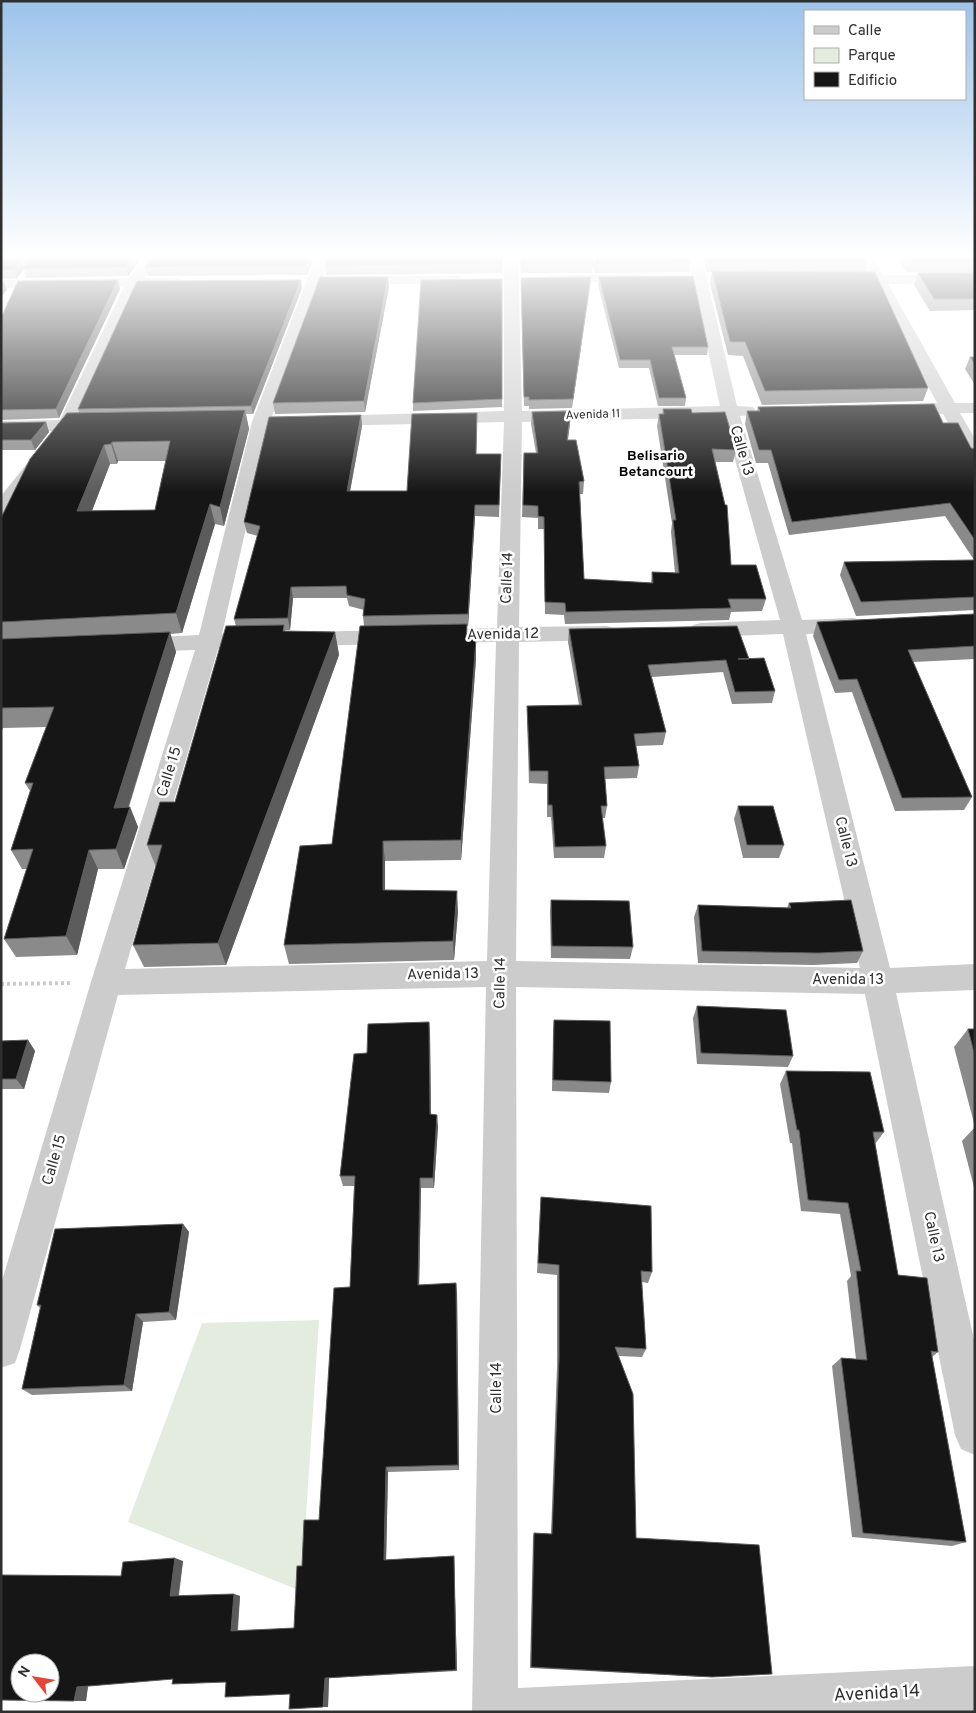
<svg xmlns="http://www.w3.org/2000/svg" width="976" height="1713" font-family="Overpass,sans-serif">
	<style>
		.green { fill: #e3ecde }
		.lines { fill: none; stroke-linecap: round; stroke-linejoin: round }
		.path { stroke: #ccc; stroke-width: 4; stroke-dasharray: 3 3; stroke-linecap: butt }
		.street { fill: #ccc; fill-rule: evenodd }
		.wall { fill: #8a8a8a; fill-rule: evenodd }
		.shaded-wall { fill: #5c5c5c }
		.building { fill: #161616; stroke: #5c5c5c; fill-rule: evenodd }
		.labels { text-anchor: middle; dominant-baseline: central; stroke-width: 5; stroke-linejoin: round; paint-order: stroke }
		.far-street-label { font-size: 12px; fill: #2f2f2f; stroke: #fff }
		.far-neighbourhood-label { font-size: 14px; font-weight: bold; fill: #000; stroke: #fff }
		.street-label { font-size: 15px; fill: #2f2f2f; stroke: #fff }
		.near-street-label { font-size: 18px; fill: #2f2f2f; stroke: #fff }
	</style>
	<rect width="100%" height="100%" fill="#fff"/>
	<path class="green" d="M319,1320l-18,271 -173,-69 74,-199z"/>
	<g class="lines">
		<path class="path" d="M1,984l70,-1"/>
		<g class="street">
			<path d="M146,254h14l-16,24 36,1 2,3 -2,3 -5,1 -36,1 -61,133 23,1 3,4 -3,4 -29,2 -64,82 -7,2v-19l52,-65h-52v-10l59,-1 64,-133 -123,1v-8l128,-2z"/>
			<path d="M317,254h14l-61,168 -48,212 12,2 3,5 -3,5 -16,3 -93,320 362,-8 9,-319 -197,4 -8,-2 -3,-5 3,-5 8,-2 198,-4 7,-206 -179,4 -6,-1 -3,-4 3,-4 6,-1 179,-5v-157h14l4,157 198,-5 -33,-152h14l36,152 16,1 3,4 -3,4 -13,1 62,204 51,-2 8,2 3,5 -3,5 -8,2 -47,2 84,334 85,-4v26l-79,3 79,351v111l-14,-6 -6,-14 -90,-441 -349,-7 2,701 457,-22v46h-503l14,-725 -368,8 -98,354 -5,14 -14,5v-84l90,-302 104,-332 -58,2 -8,-2 -3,-5 3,-5 8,-2 62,-3 53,-213zM723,417l57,203 -79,3 -8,2 -3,5 3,5 8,2 82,-3 77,334 -344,-7 3,-319 87,-2 8,-2 3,-5 -3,-5 -8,-2 -87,1 3,-205z"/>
			<path d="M857,254h14l12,21h92v8l-87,1 67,119h20v10h-15l15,26v23l-7,-2 -2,-4 -23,-42h-43l-6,-1 -3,-4 3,-4 43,-2 -64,-119 -35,-1 -2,-3 2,-3 30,-2z"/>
			<path d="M637,274l5,1 2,3 -2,3 -89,2 -5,-1 -2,-3 2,-3 5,-1z"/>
			<path d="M457,276l5,1 2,3 -2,3 -112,2 -5,-1 -2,-3 2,-3 5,-1z"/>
		</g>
	</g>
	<g class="wall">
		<path d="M11,254h134l-17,22 -102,2 -2,-9 -7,9 -16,1v-22h15z"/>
		<path d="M154,254h162l-9,21 -159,1 -3,-9z"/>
		<path d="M502,254v19l-176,2 -1,-9z"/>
		<path d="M519,254h169l2,9 -1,9 -94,1 -2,-8 -1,8h-71z"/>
		<path d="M702,254h160l5,9 -2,9 63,116 -5,13 -161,4 -19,-49 -15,-1 -18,-71 2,-12h-5z"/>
		<path d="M895,254h80v56l-45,1 -16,-26 4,-12h37l-49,-1z"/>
		<path d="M388,277l1,10 -24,125 -90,2 -2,-11z"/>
		<path d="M591,277l-19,131 -43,1v-3h-5l-3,-128z"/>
		<path d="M599,277l109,70 -1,8h-33l12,43 -1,8h-27l-9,-38h-30l-21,-83z"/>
		<path d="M502,279v128l-89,4v-8z"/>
		<path d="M302,288l-49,126h-7l3,15 -25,97 -9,-2 -33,109 -12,1 6,18 -47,155h1l8,20 -14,42h-26l-21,86 -61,2 -12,-18 23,-70h-5l-11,-19 19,-59 -5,-8 21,-56 -43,1 -2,4v-214l78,-106 -1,-3zM118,461h48l-11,49 -63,1 18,-47h7z"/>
		<path d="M120,289l-61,129 -58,2v-102z"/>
		<path d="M970,357h5v28l-10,-16z"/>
		<path d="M758,407l185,16 28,25 4,1v161l-119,6 -16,-41 4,-13 130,-2 -29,-44 -156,19 -21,-72h-12l-11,-39 2,-13h10z"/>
		<path d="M663,409l29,4 44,37 -3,12h-18l16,103 35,34 -4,12 -31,1 -2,8 -164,4 -1,-9 -19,-1 -1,-85h-6v-11l-16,-1 2,-64h12l-5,-29 1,-12 38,11 -2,17 16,41 -1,13h-3l4,85 67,4 1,-11 23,1 -4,-41 1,-9 -15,-97 2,-12h3z"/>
		<path d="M361,415l1,11 -12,65h57l70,-37h24l-2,63 -24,-1 -7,110h-1v13l9,20 -15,201 -76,1v29l73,21 -4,49 -165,4 -5,-19 48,-101 32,-218 -1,-10 1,-6 -15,-4 -2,-8h-54l-3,32h-5v1l50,1 4,23 -113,310 -82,2 -11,-22 23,-78 -9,-22 28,-43 61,-176 -2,-7 24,-83 -11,-3 -3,-11z"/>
		<path d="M46,422l3,10 -14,18h-34v-27z"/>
		<path d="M975,614v45l-62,3 59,135 -8,13 -69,1 -43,-119 -17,1 -22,-57 4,-14z"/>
		<path d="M569,629l180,30 26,32 -3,12 -40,1 -9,-32 -71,5 14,55 -3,13 -27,1 3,20 -2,12 -32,1 2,27 -2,12h-3l4,28 -2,12h-50l-3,-41h-4v-33l-18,-1 -2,-65v-12l52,-1 -11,-63z"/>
		<path d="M738,806l46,39 -5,13h-36l-9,-39z"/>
		<path d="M551,900l82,47 -3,12 -79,-1 -1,-46z"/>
		<path d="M789,903l74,48 -6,12 -44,2 -115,-2 -4,-46 4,-12 89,3z"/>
		<path d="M697,1006l96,50 -5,11 -91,-3 -4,-46z"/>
		<path d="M554,1020l57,62 -2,11 -57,-2 1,-60z"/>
		<path d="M429,1022l1,12 1,81 7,11 -4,62h-13l-2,97 38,7 2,178 -71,2 -2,88 68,-4v3l3,112 -128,7 -1,29 -38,-13 -64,-12 -53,-3 -85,7 -2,15h-12l47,-125 62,-15 -4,35 55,-2 6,2 -2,35 56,-3 8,-62 17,-46 31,-233 4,-101h-11l-3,-10 27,-123z"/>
		<path d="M968,1029h7v162l-13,-50 13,-14 -21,-80z"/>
		<path d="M28,1040l7,11 -11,38h-23v-48z"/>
		<path d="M786,1071l98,61 -9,12 23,131 40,77 -6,5 34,185 -14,4 -100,-9 -20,-171 9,-8 15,1 -9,-78 4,-5 -11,-62 -39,-3 -9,-68h-2l-10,-59z"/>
		<path d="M541,1197l111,75 -4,11 -6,-1 4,67 -4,8 -23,-1 17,182 69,139 -175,-9 3,-131 1,-4 17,1 6,-168v-91l-20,-2 3,-64z"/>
		<path d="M183,1224l6,8 -13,88 -33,2 -11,69 -100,4 -10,-6 18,-81 -3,-3z"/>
	</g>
	<g class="shaded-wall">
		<path d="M136,254h9l-17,22 -2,-9z"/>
		<path d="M311,254h5l-9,21 -1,-9z"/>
		<path d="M24,258l3,8 -10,12 -3,-8z"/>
		<path d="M388,277l1,10 -24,125 -1,-11z"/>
		<path d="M591,277l-1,8 -18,123 1,-9z"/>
		<path d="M118,280l2,9 -61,129 -3,-9z"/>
		<path d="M301,280l1,8 -49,126 -2,-8z"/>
		<path d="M4,282l3,8 -6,7v-12z"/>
		<path d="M245,410l4,19 -25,97 -4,-19z"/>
		<path d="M571,411l-1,12 -4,29 1,-12z"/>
		<path d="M361,415l1,11 -14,76 -1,-11z"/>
		<path d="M46,422l3,10 -14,18 -4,-10z"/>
		<path d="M112,442l6,19 -1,3 -6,-20z"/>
		<path d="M104,445l6,19 -26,67 -7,-20z"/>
		<path d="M210,504l5,20 -33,109 -6,-20z"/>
		<path d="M475,505v11l-7,110v-12z"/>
		<path d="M291,587l2,11 -3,32 -2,-12z"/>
		<path d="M170,632l6,20 -54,175 -8,-19z"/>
		<path d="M335,632l4,23 -113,310 -8,-22z"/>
		<path d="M476,639v20l-15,201v-20z"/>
		<path d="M130,807l8,20 -14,42 -8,-20z"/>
		<path d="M383,841l2,20v49l-2,-20z"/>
		<path d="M89,850l9,19 -21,86 -11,-19z"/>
		<path d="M457,891l1,20 -4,49 -1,-19z"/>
		<path d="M429,1022l1,12 1,92 -1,-12z"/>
		<path d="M28,1040l7,11 -11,38 -8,-10z"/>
		<path d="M437,1115l1,11 -4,62 -1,-10z"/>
		<path d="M420,1178l1,10 -2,105 -1,-8z"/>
		<path d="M183,1224l6,8 -13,88 -7,-8z"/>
		<path d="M456,1283l1,9 2,178 -1,-5z"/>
		<path d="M136,1314l7,8 -11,69 -8,-6z"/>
		<path d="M386,1467l2,5 -2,91 -2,-3z"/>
		<path d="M454,1556v3l3,112 -1,-1z"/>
		<path d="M175,1558l8,3 -5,37 -8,-2z"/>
		<path d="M234,1594l6,2 -3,37 -6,-2z"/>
		<path d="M325,1678h4l-1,29h-5z"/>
		<path d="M88,1686l-2,15h-12l3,-14z"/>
	</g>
	<g class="building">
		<path d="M21,254h115l-10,13 -103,2 5,-11z"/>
		<path d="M154,254h157l-5,12 -161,1z"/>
		<path d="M329,254h173v10l-177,2z"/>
		<path d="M520,254h168l2,9 -94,1 -2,-8 -1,8h-72z"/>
		<path d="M706,254h156l5,9h-158z"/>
		<path d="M905,254h70v8l-65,-1z"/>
		<path d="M1,257l23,1 -10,12h-13z"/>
		<path d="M712,271l163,1 53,116 -163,3 -20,-49h-15z"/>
		<path d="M918,273h57v26h-41z"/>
		<path d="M693,276l15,71h-36l14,51h-27l-9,-38h-30l-21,-83z"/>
		<path d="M320,277h68l-24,124 -91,2z"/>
		<path d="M591,277l-18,122 -44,1v-3h-5l-3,-119z"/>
		<path d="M502,279v120l-89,4 8,-123z"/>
		<path d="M118,280l-62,129 -55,1v-92l17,-37z"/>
		<path d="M301,280l-50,126 -173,3 59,-128z"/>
		<path d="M970,357h5v8z"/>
		<path d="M934,404l9,19h15l13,25 4,1v91l-25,-37 -158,19 -21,-72h-12l-12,-39h13l-2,-4z"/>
		<path d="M663,409h28l1,4 33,-1 11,38 -24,-1 13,56h2l4,60h25l10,34h-38l3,9 -165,4 -1,-9 -20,-1 -1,-85 -6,-1v-10l-15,-1 1,-52h14l-6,-41 39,-1 -4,29h9l8,41 -5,1 5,97 69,4 -1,-11 27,1 -6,-53h3l-17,-106h5z"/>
		<path d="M245,410l-25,97 -10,-3 -34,109 -175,9v-104l29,-59 37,-46zM170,441l-15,69 -78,1 27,-66 7,-1 1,-2z"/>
		<path d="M477,413l-1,41h25l-2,51h-24l-7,109 -105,2 2,-17 -18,-4 -1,-9 -55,1 -3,31 -54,1 26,-93 -16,-4 25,-105 92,-2 -14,76h60l5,-77z"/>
		<path d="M46,422l-15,18h-30v-17z"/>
		<path d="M975,560v37l-114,5 -17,-40z"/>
		<path d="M975,614v32l-67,4 64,147 -70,1 -45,-119 -18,1 -22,-58z"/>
		<path d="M467,624l-1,15h10l-15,201 -78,1v49l74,1 -4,50 -169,4 16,-99 32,-2 28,-218z"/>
		<path d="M284,625l-1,6 52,1 -117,311 -85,2 29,-100h-15l13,-43h15l51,-176z"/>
		<path d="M737,626l12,33h-11l26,-1 11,33 -40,1 -9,-32 -78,5 18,67 -32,2 5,32 -35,1 3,39h-6l5,40 -51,1 -3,-42h-4v-34h-18l-3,-65 55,-1 -13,-76z"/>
		<path d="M170,632l-56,176 16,-1 -14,42 -27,1 -23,86 -62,3 29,-90 -22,1 22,-67h-8l29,-76 -53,1v-69z"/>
		<path d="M738,806h35l11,39h-37z"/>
		<path d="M551,900l78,1 4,46 -81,-1z"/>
		<path d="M851,900l12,51 -45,2 -116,-2 -4,-46 93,3 -2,-5z"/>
		<path d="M697,1006l89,4 7,46 -92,-3z"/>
		<path d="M554,1020l56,1 1,61 -58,-2z"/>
		<path d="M429,1022l1,92 7,1 -4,63h-13l-2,107 38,-2 2,182 -72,2 -2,93 70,-4 2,114 -131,8 -2,29 -34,2 1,-15 -65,3 1,-15 -54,2 1,-5 -96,8 -3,14 -73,-1v-125l120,1 2,-14 52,-4 -5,38 64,-2 -3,37 63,-3 3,-62h5l2,-46h15l15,-232 16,-1 5,-111h-15l14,-122 13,-1 1,-29zM20,1663h30v30h-30z"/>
		<path d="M968,1029h7v27z"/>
		<path d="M28,1040l-12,39h-15v-38z"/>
		<path d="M786,1071l84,1 14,60h-11l25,143 29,3 11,74 -7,-1 35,191 -103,-9 -22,-175 26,2 -11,-89h5l-13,-68 -40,-3 -9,-70h-2z"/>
		<path d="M541,1197l110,9 1,66 -11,-1 5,78 -31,-2 18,47 3,144 123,7 13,129 -60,3 -181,-10 3,-134 18,1 7,-176v-93l-21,-2z"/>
		<path d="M183,1224l-14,88 -33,2 -12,71 -102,4 19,-84h-4l18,-76z"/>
	</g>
	<linearGradient id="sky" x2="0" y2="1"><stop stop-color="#9cc3ea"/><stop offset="0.52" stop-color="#fff"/><stop offset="1" stop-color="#fff" stop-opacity="0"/></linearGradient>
	<rect width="976" height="493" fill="url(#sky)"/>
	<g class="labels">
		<g class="far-street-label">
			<text transform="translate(593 415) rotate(-2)">Avenida 11</text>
		</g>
		<g class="far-neighbourhood-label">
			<text x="656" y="456">Belisario<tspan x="656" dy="16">Betancourt</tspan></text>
		</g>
		<g class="street-label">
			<text transform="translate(741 451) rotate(74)">Calle 13</text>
			<text transform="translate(508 578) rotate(-88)">Calle 14</text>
			<text transform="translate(503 635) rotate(-1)">Avenida 12</text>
			<text transform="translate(170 772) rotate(-73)">Calle 15</text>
			<text transform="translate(845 842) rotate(76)">Calle 13</text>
			<text transform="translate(443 975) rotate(-1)">Avenida 13</text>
			<text x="848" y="980">Avenida 13</text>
			<text transform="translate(501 983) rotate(-89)">Calle 14</text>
			<text transform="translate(55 1160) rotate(-74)">Calle 15</text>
			<text transform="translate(933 1237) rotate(78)">Calle 13</text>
			<text transform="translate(497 1388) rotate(-90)">Calle 14</text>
		</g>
		<g class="near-street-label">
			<text transform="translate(877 1694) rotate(-3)">Avenida 14</text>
		</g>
	</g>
	<rect width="976" height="1713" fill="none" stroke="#2f2f2f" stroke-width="5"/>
	<rect x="804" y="10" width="162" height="90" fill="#ffffff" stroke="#acacac"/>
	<rect x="814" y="26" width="25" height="8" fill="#cccccc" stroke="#acacac"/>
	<text x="848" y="35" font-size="15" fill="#2f2f2f">Calle</text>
	<rect x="814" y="48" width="25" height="15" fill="#e3ecde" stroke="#acacac"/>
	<text x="848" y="60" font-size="15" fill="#2f2f2f">Parque</text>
	<rect x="814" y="72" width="25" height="15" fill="#161616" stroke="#acacac"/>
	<text x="848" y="85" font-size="15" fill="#2f2f2f">Edificio</text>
	<g transform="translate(35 1678) rotate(301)"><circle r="24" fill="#ffffff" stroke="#acacac"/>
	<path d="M0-4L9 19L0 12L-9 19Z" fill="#e34635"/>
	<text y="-8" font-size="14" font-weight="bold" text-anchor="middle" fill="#2f2f2f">N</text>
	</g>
</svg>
